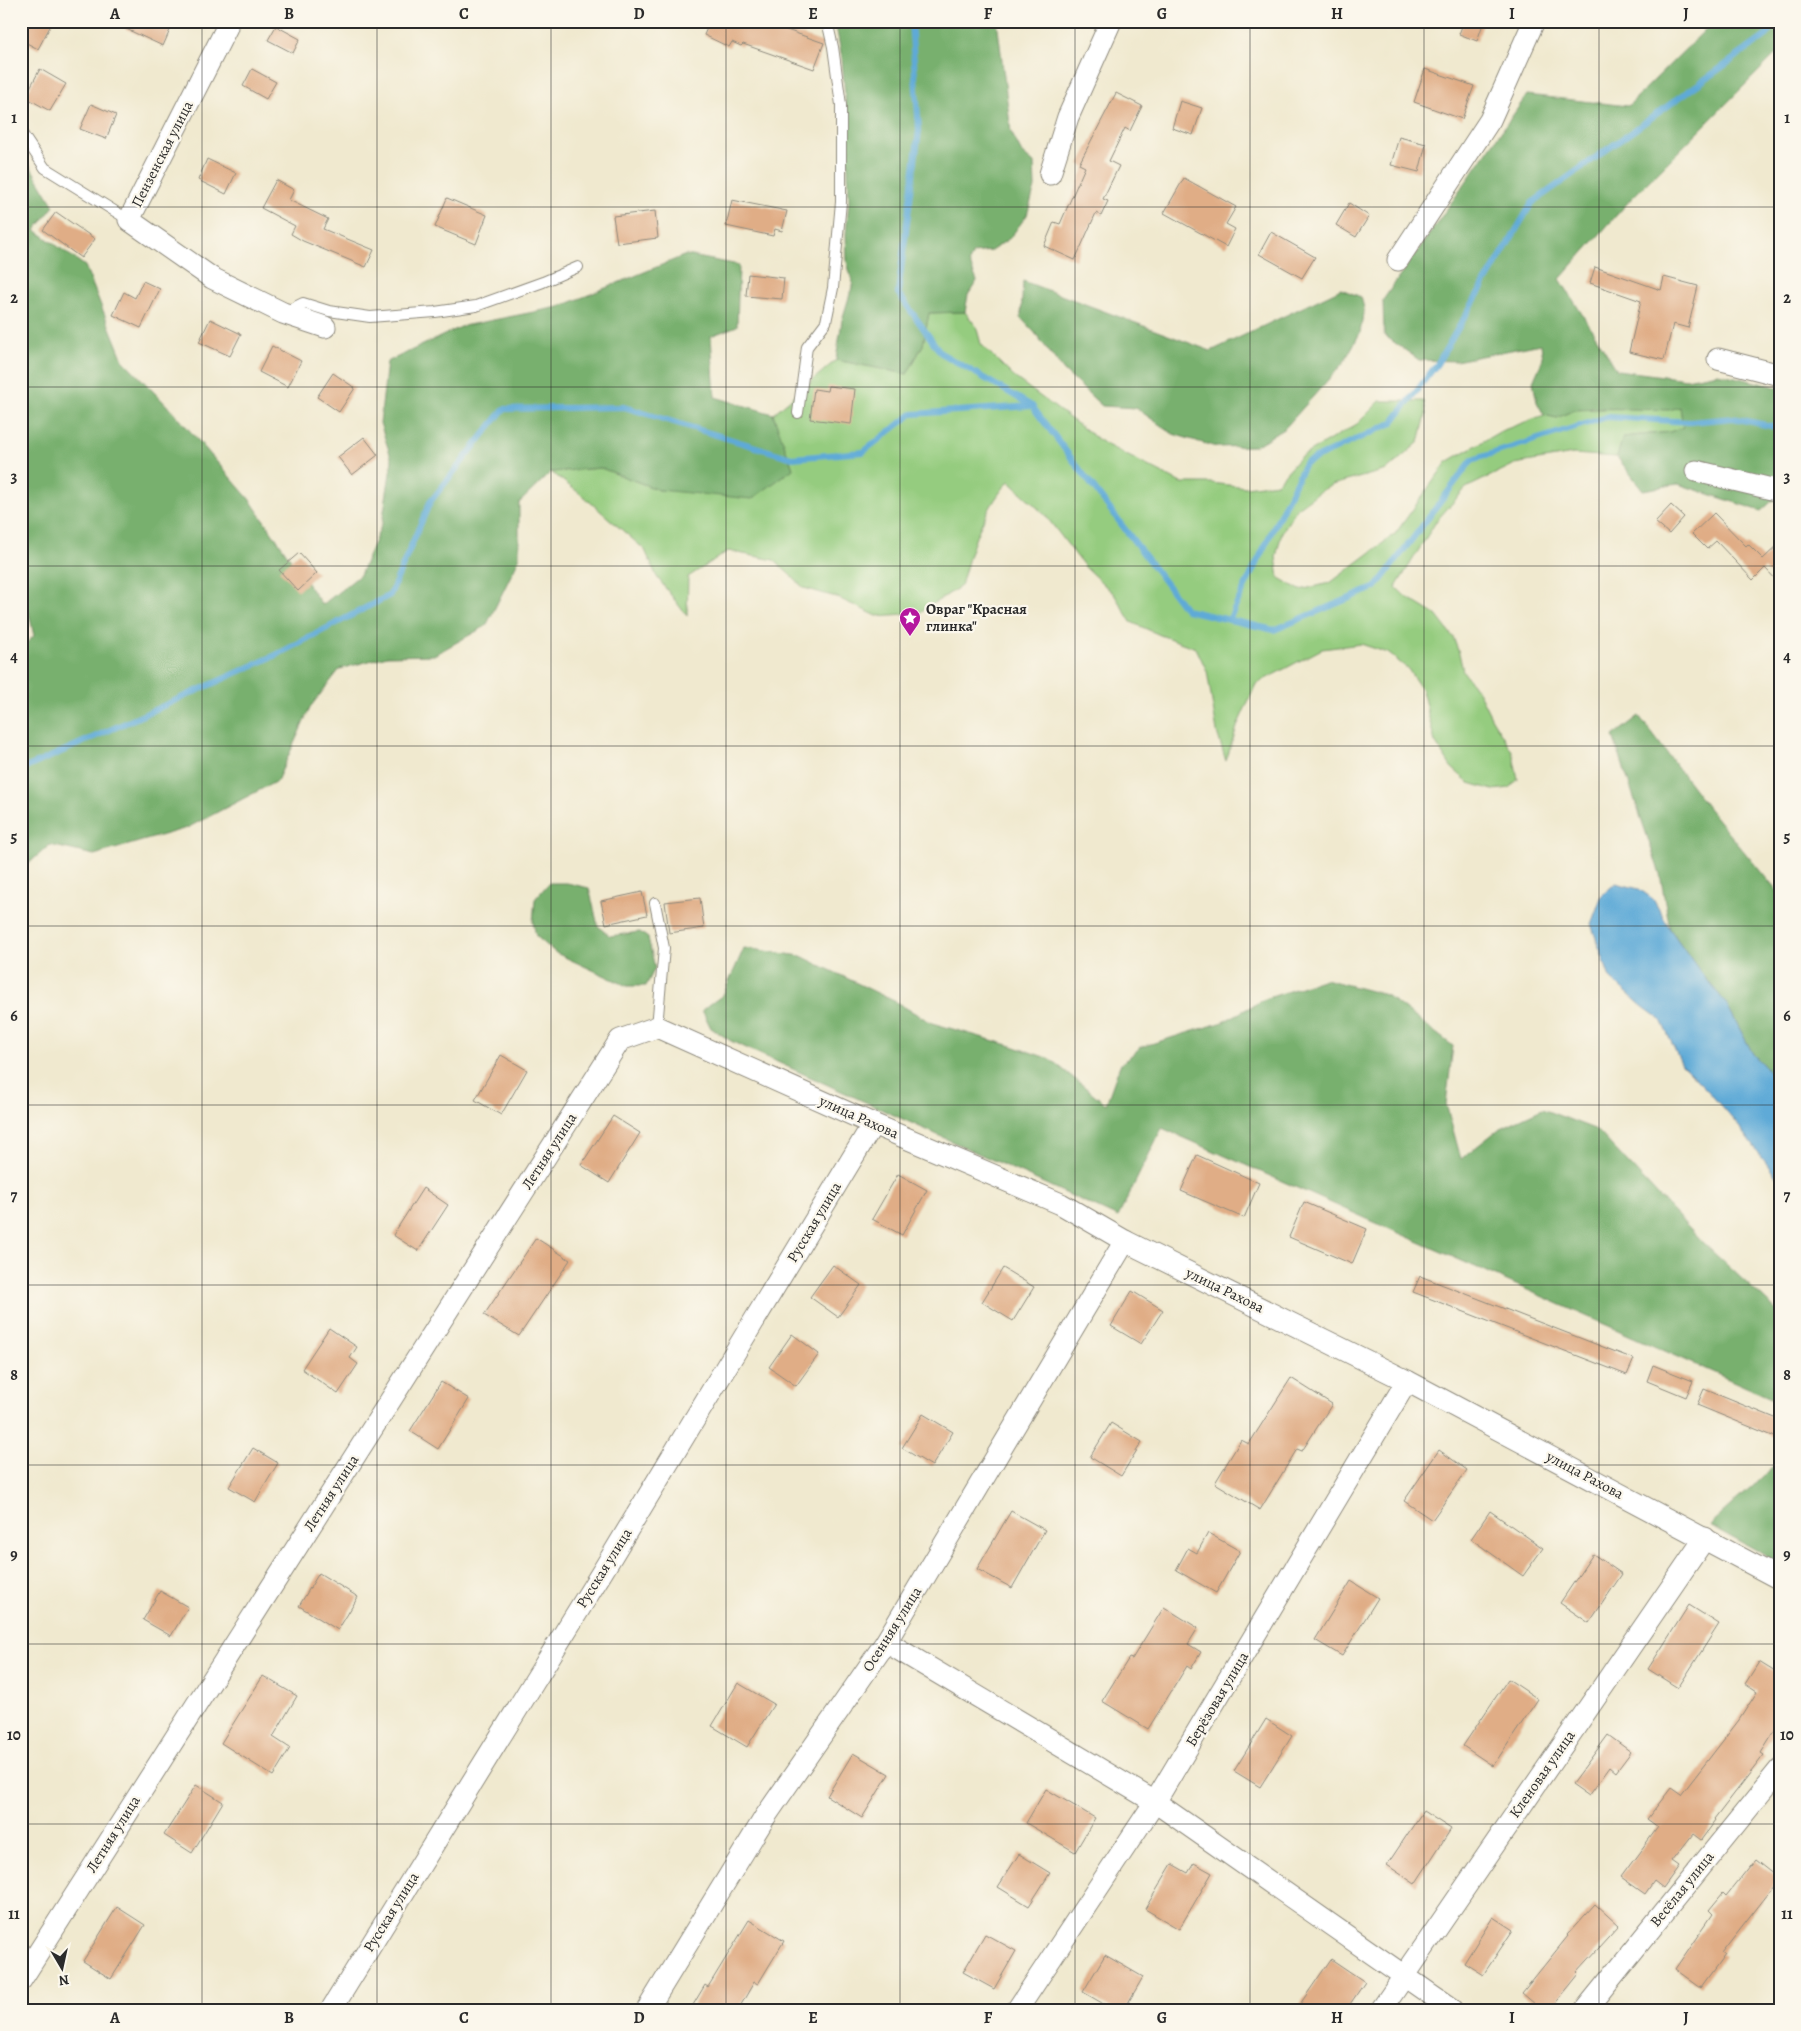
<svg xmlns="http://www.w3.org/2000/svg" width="1801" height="2031" font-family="Alegreya,serif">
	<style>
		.green { fill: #95cc7f; stroke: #607c55 }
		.forest { fill: #78b06e; stroke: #526e4c }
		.water { fill: #5faad7; stroke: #456a81 }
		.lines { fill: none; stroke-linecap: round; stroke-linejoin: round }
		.stream { stroke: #5faad7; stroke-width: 6 }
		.building { fill: #e0ad86 }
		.lane-casing { stroke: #8e8a7d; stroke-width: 12 }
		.street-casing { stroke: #8e8a7d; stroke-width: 23 }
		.lane { stroke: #fff; stroke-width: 10 }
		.street { stroke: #fff; stroke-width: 21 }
		.grid { fill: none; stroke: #2b2b2b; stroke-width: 1; stroke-opacity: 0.55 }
		.labels { text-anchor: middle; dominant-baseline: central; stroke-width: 4.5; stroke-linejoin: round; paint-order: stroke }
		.street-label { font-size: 15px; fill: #2b2b2b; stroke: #fbf7ec }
		.poi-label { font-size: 15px; font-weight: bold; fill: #2b2b2b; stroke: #fbf7ec; text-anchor: start }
		.neatline { fill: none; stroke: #2b2b2b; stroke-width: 2 }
		.grid-label { font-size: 16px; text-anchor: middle; font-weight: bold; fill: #2b2b2b }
	</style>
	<rect width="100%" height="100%" fill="#fbf7ec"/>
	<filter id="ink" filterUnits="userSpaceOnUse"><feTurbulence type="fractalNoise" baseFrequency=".02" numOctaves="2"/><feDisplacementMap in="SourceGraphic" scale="10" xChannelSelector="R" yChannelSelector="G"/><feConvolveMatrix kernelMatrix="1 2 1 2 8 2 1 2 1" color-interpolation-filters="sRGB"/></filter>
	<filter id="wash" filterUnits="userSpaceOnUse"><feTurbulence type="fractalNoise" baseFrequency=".0096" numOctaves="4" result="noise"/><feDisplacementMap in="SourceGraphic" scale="20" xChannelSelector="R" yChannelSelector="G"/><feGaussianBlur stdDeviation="1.12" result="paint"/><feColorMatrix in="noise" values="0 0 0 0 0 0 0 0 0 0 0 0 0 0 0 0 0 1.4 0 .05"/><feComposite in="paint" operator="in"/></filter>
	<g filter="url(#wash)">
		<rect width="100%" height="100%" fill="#f0e9cf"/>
		<path class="green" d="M965,312l11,14 5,18 33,33 89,66 78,40h30l35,4 31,-4 22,-25 58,-34 23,-23h44l2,14 -7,27 -32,28 -55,15 -13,7 -22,16 -15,24 -6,25 3,21 21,12 30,-7 65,-49 52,-72 54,-31 43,-16 13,3 17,-8 106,-4 3,21 -13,5 -47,5 -6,20 -44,-3 -58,10 -49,24 -29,32 -41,67 9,9 31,19 17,22 6,16 4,18 16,22 13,26 20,32 6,28 -8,9 -17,2 -24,-7 -18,-16 -16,-25 -13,-52 -14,-21 -20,-16 -27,-9 -39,5 -66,35 -18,40 -12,37 -9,-29 -10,-61 -11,-23 -36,-13 -29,-13 -17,-28 -29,-27 -40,-52 -36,-34c-28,33 -37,64 -48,105l-42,27 -42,3 -41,-19 -32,-9 -30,-28 -46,-9 -40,26 -1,39 -30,-39 -12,-27 -63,-55 -31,-23 50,-4 58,22 134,-21 -20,-55 63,-54 71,14 16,-29 6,-32z"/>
		<g class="forest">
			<path d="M835,21h162l14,111 11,21 12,10 1,24 -8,28 -17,23 -19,13 -18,2 -4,9 8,19 -9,14 -3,17 -36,1 -6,32 -16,29 -71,-14 6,-40 11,-36 -6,-22 -1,-28 3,-34 -3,-91 -4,-51z"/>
			<path d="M1714,21h66v29l-149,149 -71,80 57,91 69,9 32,-6 62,15v106l-19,17 -83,-27 -35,6 -26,-33 6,-20 47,-5 13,-5 -3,-20 -11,3 -76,-2 -19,2 -17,8 -13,-3 -7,-13 -4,-20 10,-23 -2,-15 -85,17 -37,-1 -35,-25 -1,-35 144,-205 101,11z"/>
			<path d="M21,151l33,55 -19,24 50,36 38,94 54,56 73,84 72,105 38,-30 22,-51 10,-64 -12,-37 7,-61 76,-36 96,-19 127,-52 53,10 -2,61 -26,10 4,61 58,17 20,55 -41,30 -93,-9 -58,-22 -50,4 -32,31v56l-33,67 -52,29 -47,1 -47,13 -29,37 -34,75 -90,47 -93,27 -44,-10 -29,25v-222l13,-12 -13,-59v-41l8,-35 -8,-8z"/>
			<path d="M1023,281l188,70 130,-62 20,8 3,11 -4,25 -16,29 -59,66 -30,18 -39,1 -43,-13 -37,-26 -34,-2 -38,-35 -29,-38 -14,-15z"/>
			<path d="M1639,716l70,93 71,86v188l-27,-29 -27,-51 -27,-33 -29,-41 -10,-55 -47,-138z"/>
			<path d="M549,883h18l22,5 9,38 12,10 30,-4 8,6 7,30 -9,18h-19l-71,-33 -20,-17 -3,-14 2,-23z"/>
			<path d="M744,948l57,8 93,45 38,22 80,23 38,13 56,45 14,-39 21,-18 82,-25 42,-23 60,-20 61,16 67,51 -7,58 15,55 38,-30 43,-20 55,21 105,112 78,72v88l-618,-274 -44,89 -387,-176 -20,-13 -9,-18 21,-15z"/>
			<path d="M1780,1461v103l-71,-39z"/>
		</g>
		<path class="water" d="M1616,883l23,6 14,10 17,30 29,41 27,33 27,51 27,29v99l-38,-52 -34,-39 -26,-26 -21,-45 -19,-14 -32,-28 -19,-54 11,-29z"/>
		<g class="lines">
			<g class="stream">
				<path d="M911,21l8,109 -21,163 43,60 91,53"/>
				<path d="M1229,620l76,-157 87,-40 45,-59 95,-161 235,-168 8,-14"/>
				<path d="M21,770l255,-115 114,-60 40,-93 74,-93 120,-2 168,51 71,-6 49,-38 120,-8 154,204 88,20 102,-43 96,-127 135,-43 83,5 43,-4 47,10"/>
			</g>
		</g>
		<g id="blocks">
			<g class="building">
				<path d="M21,21h32l-15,28 -17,-9z"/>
				<path d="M109,21h65l-11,25z"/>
				<path d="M710,21h51l63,22 -10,26 -71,-25 -2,2 -9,-4 -3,5 -25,-12z"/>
				<path d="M1464,21h20l-7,20 -18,-7z"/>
				<path d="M276,26l24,13 -7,14 -25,-13z"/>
				<path d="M40,69l26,15 -16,27 -25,-14z"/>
				<path d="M252,69l24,13 -10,17 -23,-13z"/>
				<path d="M1425,69l49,17 -12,33 -48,-17z"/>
				<path d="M1116,93l26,13 -12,25 -5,-3 -16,33 10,5 -16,33 5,2 -7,15 -5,-3 -21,47 -31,-14 10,-24 6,2 25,-57 -6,-3z"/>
				<path d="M1180,101l22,7 -9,27 -21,-7z"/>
				<path d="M91,104l25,11 -10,24 -26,-10z"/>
				<path d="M1399,137l27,7 -7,28 -28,-7z"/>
				<path d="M207,159l29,14 -10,21 -28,-14z"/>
				<path d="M1184,178l52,29 -10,17 9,5 -9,18 -62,-34z"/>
				<path d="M276,180l18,10 -5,10 39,19 -5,10 51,21 -8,17 -63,-26 -12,-7 4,-8 -34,-18z"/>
				<path d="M447,198l40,17 -11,29 -41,-17z"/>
				<path d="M732,200l55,11 -5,20 -7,-2 -2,7 -47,-10z"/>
				<path d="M1349,203l20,13 -13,21 -20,-12z"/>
				<path d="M655,211l3,27 -41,5 -4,-27z"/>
				<path d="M56,212l39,27 -14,19 -38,-28z"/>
				<path d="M1271,232l44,25 -13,21 -43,-24z"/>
				<path d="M1595,267l66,23 3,-13 34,9 -10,42 -15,-4 -9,36 -35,-8 12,-51 -51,-18z"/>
				<path d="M748,274l36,4 -2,21 -36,-3z"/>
				<path d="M143,281l17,8 -19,39 -28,-13 11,-23 11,6z"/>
				<path d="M210,319l31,15 -11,22 -31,-14z"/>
				<path d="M272,346l29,15 -13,26 -29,-15z"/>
				<path d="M333,373l22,15 -16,24 -22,-15z"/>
				<path d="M828,386l27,3 -4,35 -41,-5 4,-30 13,2z"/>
				<path d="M364,437l14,18 -26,20 -14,-18z"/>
				<path d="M1671,505l13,12 -15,17 -14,-12z"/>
				<path d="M1714,513l32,33 2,-2 15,15 17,-16v41l-15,-16 -12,12 -37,-39 -9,8 -15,-15z"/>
				<path d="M299,553l18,20 -19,18 -19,-21z"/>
				<path d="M642,892l5,23 -41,9 -5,-23z"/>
				<path d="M700,898l4,30 -35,5 -4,-31z"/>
				<path d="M501,1055l26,15 -26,45 -26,-15z"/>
				<path d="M613,1116l27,17 -31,50 -28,-18z"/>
				<path d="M1197,1155l62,28 -15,35 -63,-27z"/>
				<path d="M898,1174l29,16 -25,45 -30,-16z"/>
				<path d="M423,1188l25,17 -30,46 -25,-16z"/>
				<path d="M1304,1202l63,27 -15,35 -63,-27z"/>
				<path d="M536,1238l34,22 -51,76 -35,-21z"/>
				<path d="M833,1265l28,20 -23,32 -28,-20z"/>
				<path d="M1003,1268l31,19 -21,34 -31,-19z"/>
				<path d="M1420,1276l214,83 -7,16 -214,-83z"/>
				<path d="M1132,1291l31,19 -22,34 -30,-18z"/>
				<path d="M329,1328l28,19 -7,11 8,6 -20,30 -36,-25z"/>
				<path d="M792,1334l27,20 -23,32 -27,-19z"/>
				<path d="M1653,1365l40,16 -7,16 -39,-16z"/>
				<path d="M1291,1378l41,26 -30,47 -5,-2 -37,61 -45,-27 26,-43 8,4z"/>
				<path d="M441,1382l28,17 -31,50 -28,-18z"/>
				<path d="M1704,1389l76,31v19l-83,-34z"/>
				<path d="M923,1414l30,18 -21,34 -30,-18z"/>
				<path d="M1111,1423l31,19 -21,34 -31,-19z"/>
				<path d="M253,1448l25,15 -23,39 -26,-15z"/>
				<path d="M1439,1450l28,20 -35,50 -28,-19z"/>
				<path d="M1011,1511l34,19 -33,58 -35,-19z"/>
				<path d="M1490,1511l53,37 -20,28 -52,-37z"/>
				<path d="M1208,1533l32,18 -24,42 -40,-23 12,-22 9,5z"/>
				<path d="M1593,1554l29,20 -33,49 -29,-20z"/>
				<path d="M319,1573l39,24 -20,33 -39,-24z"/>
				<path d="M1351,1581l27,17 -36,58 -27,-16z"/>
				<path d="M160,1591l28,16 -17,29 -28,-16z"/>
				<path d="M1689,1605l30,19 -41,64 -30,-19z"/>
				<path d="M1164,1607l34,21 -10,16 13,8 -10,17 -4,-3 -39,63 -46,-28 27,-43 3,1z"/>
				<path d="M1759,1662l21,13v48l-19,30 3,2 -50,65 1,1 -14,19 -8,-6 -21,27 7,5 -16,22 -9,-7 -9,13 -24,-17 37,-50 -11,-8 24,-31 10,7 58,-75 18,-28 -12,-8z"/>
				<path d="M263,1676l34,20 -24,41 17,11 -17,28 -52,-33z"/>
				<path d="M1508,1679l30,20 -45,67 -30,-20z"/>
				<path d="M738,1683l36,21 -27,43 -35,-21z"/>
				<path d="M1266,1719l26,17 -32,51 -26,-16z"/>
				<path d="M1608,1735l23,17 -15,20 -6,-5 -21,29 -17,-12z"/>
				<path d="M853,1753l36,21 -27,44 -35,-22z"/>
				<path d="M196,1785l27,17 -31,51 -28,-18z"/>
				<path d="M1046,1789l49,29 -20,34 -49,-29z"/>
				<path d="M1423,1811l28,18 -36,55 -28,-19z"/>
				<path d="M1019,1854l31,19 -21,33 -31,-19z"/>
				<path d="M1755,1860l24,19 -58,74 4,2 -24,33 -26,-19 38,-55 -4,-4 14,-17 3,3z"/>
				<path d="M1194,1863l18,10 -33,56 -34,-20 27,-45 16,9z"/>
				<path d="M1595,1904l24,22 -42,46 2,2 -29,36h-8l-20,-17 46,-57 -1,-1z"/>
				<path d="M117,1907l28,18 -34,54 -28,-18z"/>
				<path d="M1493,1917l20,13 -30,45 -19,-12z"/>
				<path d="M749,1920l35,21 -26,43 -4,-2 -16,28h-48l15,-25 3,2z"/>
				<path d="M985,1934l31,17 -22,38 -31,-17z"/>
				<path d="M1105,1955l38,22 -19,33h-10l-31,-18z"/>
				<path d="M1331,1959l34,23 -19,28h-50z"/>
			</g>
		</g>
	</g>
	<g filter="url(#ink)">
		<use href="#blocks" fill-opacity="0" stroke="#8e8a7d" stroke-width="1"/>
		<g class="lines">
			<g class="lane-casing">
				<g id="lane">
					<path d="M21,132l24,36 84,52"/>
					<path d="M285,312l18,-9 26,8 41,6 65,-5 41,-6 67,-24 35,-15"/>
					<path d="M798,413l9,-66 19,-25 7,-34 8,-86v-97l-8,-58 -6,-26"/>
					<path d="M655,903l9,45 -7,79"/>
				</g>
			</g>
			<g class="street-casing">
				<g id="street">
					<path d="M227,21v6l-98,193 83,58 71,35 42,14"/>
					<path d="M1050,174l18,-57 43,-96"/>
					<path d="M1398,260l92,-140 44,-99"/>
					<path d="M1718,359l62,16"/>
					<path d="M1696,471l84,20"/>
					<path d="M886,1642l269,160 298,208"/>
					<path d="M21,1980l599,-940 37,-13 216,97 188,80 64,37 282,140 373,198"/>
					<path d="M331,2010l273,-441 269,-445"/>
					<path d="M647,2010l118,-193 121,-175 239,-401"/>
					<path d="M1017,2010l138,-208 252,-421"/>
					<path d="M1381,2010l324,-472"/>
					<path d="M1585,2010l195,-241"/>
				</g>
			</g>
			<use href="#lane" class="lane"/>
			<use href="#street" class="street"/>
		</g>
	</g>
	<path class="grid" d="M202,21v1989M377,21v1989M551,21v1989M726,21v1989M900,21v1989M1075,21v1989M1250,21v1989M1424,21v1989M1599,21v1989M21,207h1759M21,387h1759M21,566h1759M21,746h1759M21,926h1759M21,1105h1759M21,1285h1759M21,1465h1759M21,1644h1759M21,1824h1759"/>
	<defs>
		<g id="sight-pin" transform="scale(1.125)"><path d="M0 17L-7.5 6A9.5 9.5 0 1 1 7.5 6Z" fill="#b5179e" stroke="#fbf7ec"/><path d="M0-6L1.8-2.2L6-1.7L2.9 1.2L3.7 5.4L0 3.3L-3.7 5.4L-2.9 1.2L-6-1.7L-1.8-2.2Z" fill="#fff"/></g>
	</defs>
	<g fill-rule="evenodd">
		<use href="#sight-pin" x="910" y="618"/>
	</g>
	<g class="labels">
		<g class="street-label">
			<text transform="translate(162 154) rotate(-63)">Пензенская улица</text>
			<text transform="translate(859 1117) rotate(24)">улица Рахова</text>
			<text transform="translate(549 1151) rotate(-57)">Летняя улица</text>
			<text transform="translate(814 1222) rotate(-59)">Русская улица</text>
			<text transform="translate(1225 1290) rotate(26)">улица Рахова</text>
			<text transform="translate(1585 1475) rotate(28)">улица Рахова</text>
			<text transform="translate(331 1493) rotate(-57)">Летняя улица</text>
			<text transform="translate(604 1568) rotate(-58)">Русская улица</text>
			<text transform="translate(892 1629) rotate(-58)">Осенняя улица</text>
			<text transform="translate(1217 1699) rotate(-59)">Берёзовая улица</text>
			<text transform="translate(1542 1774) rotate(-55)">Кленовая улица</text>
			<text transform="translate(113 1834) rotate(-58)">Летняя улица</text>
			<text transform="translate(1682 1889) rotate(-51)">Весёлая улица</text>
			<text transform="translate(391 1912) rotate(-58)">Русская улица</text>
		</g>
		<g class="poi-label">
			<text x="926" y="609">Овраг "Красная<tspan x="926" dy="17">глинка"</tspan></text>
		</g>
	</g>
	<rect width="1801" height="2031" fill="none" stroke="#fbf7ec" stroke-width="55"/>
	<g transform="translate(62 1968) rotate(171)" stroke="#fbf7ec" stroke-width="4" paint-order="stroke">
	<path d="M0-4L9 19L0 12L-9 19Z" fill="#2b2b2b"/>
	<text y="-8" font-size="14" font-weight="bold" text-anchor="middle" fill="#2b2b2b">N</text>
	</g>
	<rect x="28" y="28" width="1746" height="1976" class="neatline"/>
	<g class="grid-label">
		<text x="115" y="19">A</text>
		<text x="289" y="19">B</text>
		<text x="464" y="19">C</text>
		<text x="639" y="19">D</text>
		<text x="813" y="19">E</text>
		<text x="988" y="19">F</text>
		<text x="1162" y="19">G</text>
		<text x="1337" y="19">H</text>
		<text x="1512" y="19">I</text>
		<text x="1686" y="19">J</text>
		<text x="14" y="123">1</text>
		<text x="1787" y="123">1</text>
		<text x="14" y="303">2</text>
		<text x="1787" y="303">2</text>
		<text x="14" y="482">3</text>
		<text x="1787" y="482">3</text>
		<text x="14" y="662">4</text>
		<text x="1787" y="662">4</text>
		<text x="14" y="842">5</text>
		<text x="1787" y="842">5</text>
		<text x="14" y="1021">6</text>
		<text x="1787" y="1021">6</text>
		<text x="14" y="1201">7</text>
		<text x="1787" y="1201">7</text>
		<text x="14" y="1380">8</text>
		<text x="1787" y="1380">8</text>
		<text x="14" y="1560">9</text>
		<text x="1787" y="1560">9</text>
		<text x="14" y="1740">10</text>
		<text x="1787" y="1740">10</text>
		<text x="14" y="1919">11</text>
		<text x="1787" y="1919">11</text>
		<text x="115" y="2023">A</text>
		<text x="289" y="2023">B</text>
		<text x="464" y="2023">C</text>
		<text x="639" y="2023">D</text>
		<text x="813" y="2023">E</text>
		<text x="988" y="2023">F</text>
		<text x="1162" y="2023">G</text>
		<text x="1337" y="2023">H</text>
		<text x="1512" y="2023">I</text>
		<text x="1686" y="2023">J</text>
	</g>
</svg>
